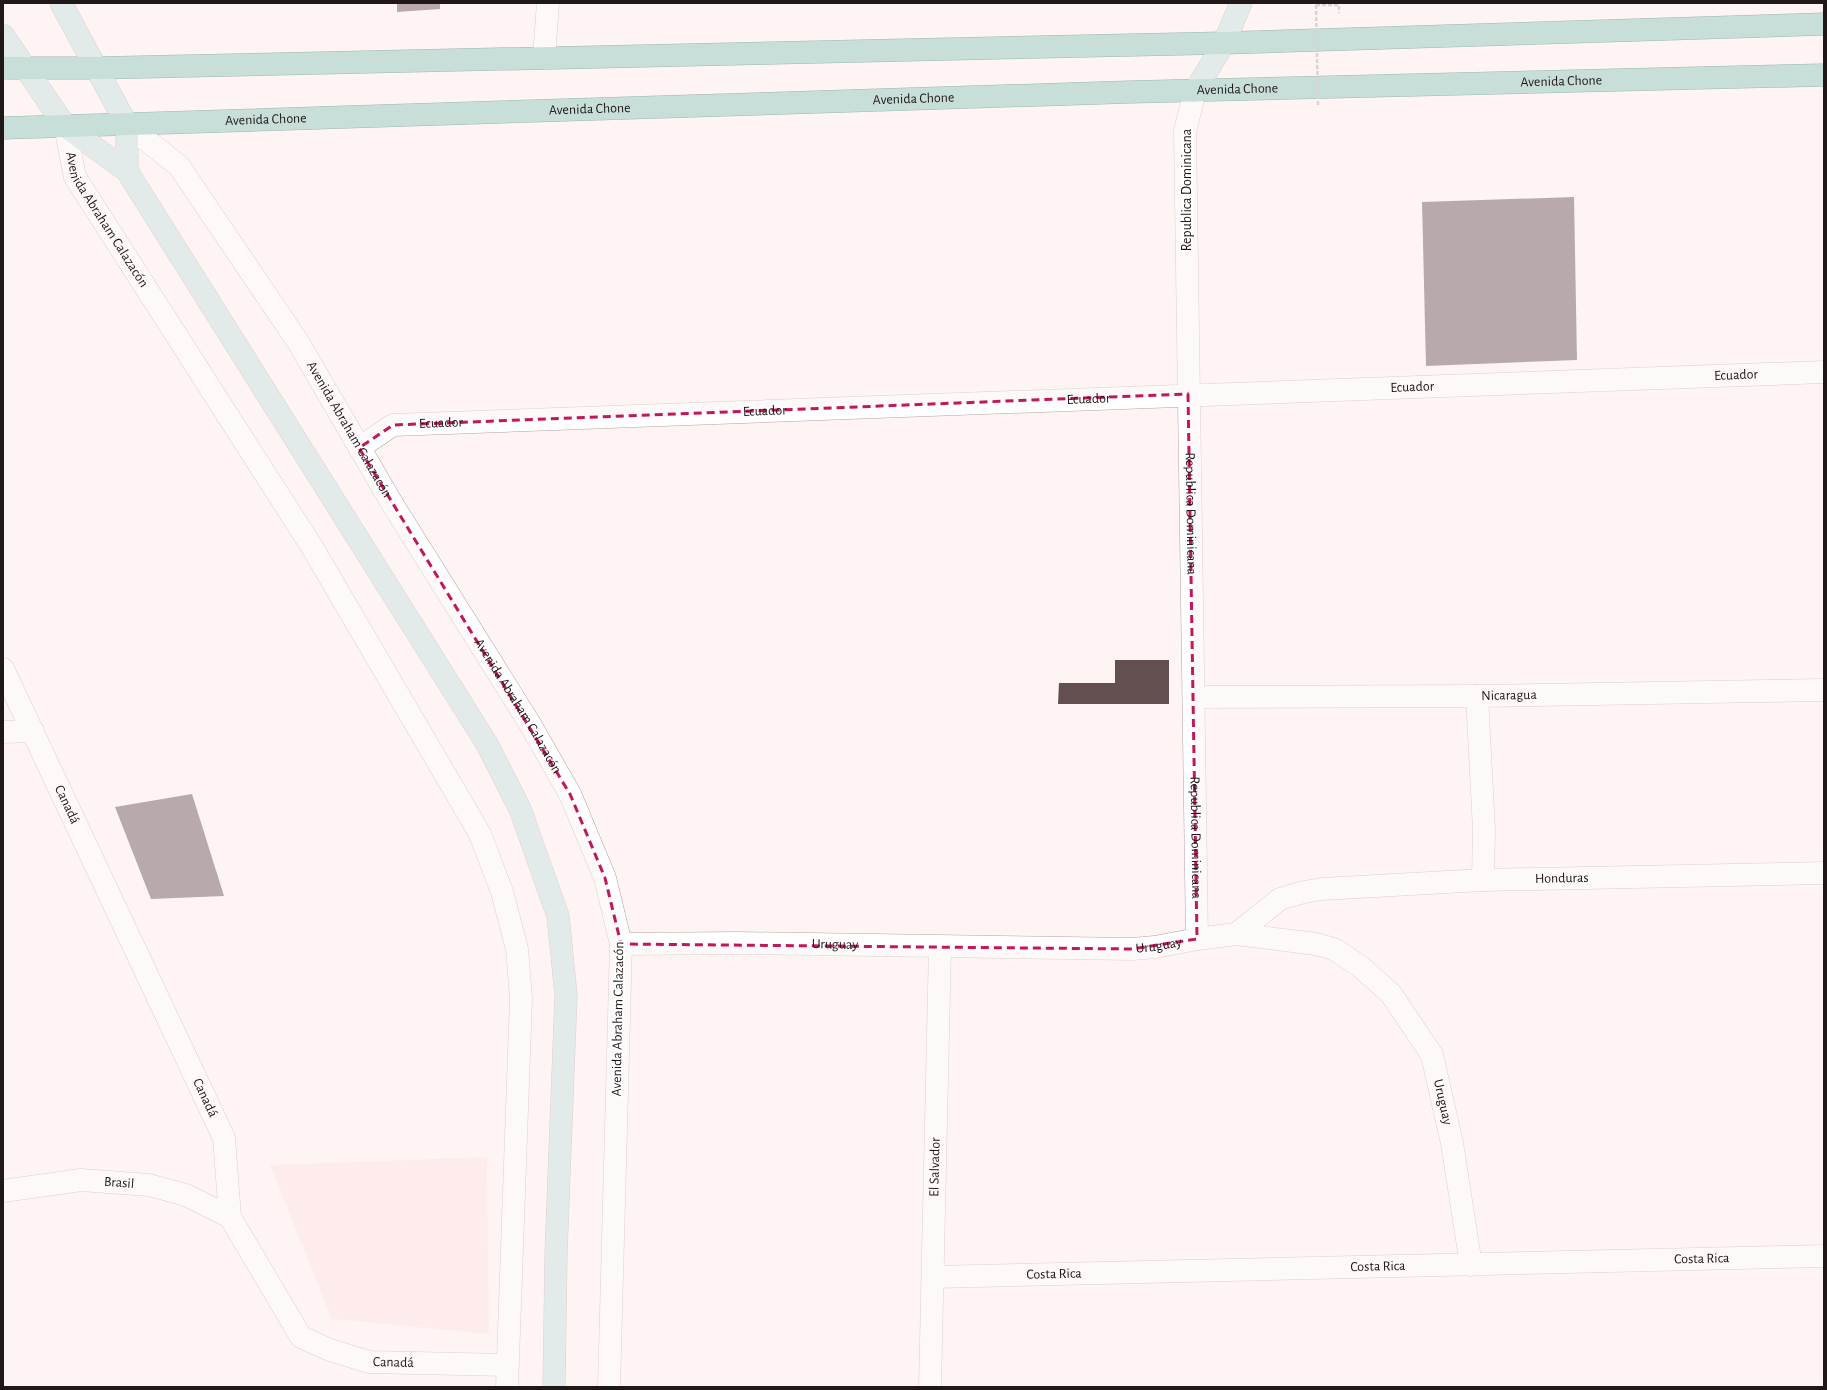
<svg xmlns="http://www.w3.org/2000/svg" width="1827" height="1390" font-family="'Alegreya Sans',sans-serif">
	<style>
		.built { fill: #ffe3e4 }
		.building { fill: #644f50 }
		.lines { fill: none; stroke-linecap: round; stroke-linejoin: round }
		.minor-casing { stroke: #b9a1a2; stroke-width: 23 }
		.secondary-casing { stroke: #b9a1a2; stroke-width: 23 }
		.primary-casing { stroke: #2d6d61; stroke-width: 23 }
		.path { stroke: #b4aaaa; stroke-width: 2.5; stroke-dasharray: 4 2; stroke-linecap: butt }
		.minor { stroke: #fff; stroke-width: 22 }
		.secondary { stroke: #c2e1dc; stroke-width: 22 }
		.primary { stroke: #85c3b8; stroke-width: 22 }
		.path-bridge { stroke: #b4aaaa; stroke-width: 2.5; stroke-dasharray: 4 2; stroke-linecap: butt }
		.marked { fill: none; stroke: #c2185b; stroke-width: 3; stroke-dasharray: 8 5; stroke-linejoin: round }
		.labels { text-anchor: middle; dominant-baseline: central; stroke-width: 4; stroke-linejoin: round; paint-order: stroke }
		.street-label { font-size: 14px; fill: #201717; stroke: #fff }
	</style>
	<rect width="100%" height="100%" fill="#fef4f4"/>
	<path class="built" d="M487,1157l2,177 -157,-15 -62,-154z"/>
	<g class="building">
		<path d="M397,3h43v6l-43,3z"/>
		<path d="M1574,197l3,163 -151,6 -4,-164z"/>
		<path d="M1115,660h54v44h-111l1,-21h56z"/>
		<path d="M192,794l32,102 -73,3 -36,-92z"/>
	</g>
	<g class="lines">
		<g class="minor-casing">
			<g id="minor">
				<path d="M544,57l4,-54"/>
				<path id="s1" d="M1195,91l-10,40 12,808"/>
				<path id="s2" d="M127,125l52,41 119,176 95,163 137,219 40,70 35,84 16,66 -12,443"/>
				<path id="s3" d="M65,126l10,51 237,370 168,287 22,58 15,57 4,49 -14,389"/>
				<path id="s4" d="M359,448l34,-23 1431,-53"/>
				<path id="s5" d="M3,669l221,469 6,79 71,120 29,13 39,12 138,3"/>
				<path id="s6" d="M1477,696l7,134 -1,50 341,-7"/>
				<path id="s7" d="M1195,697l282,-1 347,-6"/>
				<path d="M3,732l30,-1"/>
				<path d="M1236,934l44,-35 24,-7 18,-3 161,-9"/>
				<path id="s8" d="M621,944l117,-1 394,6 23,-2 42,-8 39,-5 80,10 18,5 27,18 30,27 41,61 20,88 19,122"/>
				<path id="s9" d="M3,1191l78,-11 68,5 37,10 44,22"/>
				<path id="s10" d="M933,1277l891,-21"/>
				<path id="s11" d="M930,1387l10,-440"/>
			</g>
		</g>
		<g class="secondary-casing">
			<g id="secondary">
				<path d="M61,3l66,122v46"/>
				<path d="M3,35l62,91 62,45 360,573 33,65 38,107 8,79 -10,259 -2,133"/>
				<path d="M1195,91l29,-48 17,-40"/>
			</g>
		</g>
		<g class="primary-casing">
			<g id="primary">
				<path d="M3,68h94l1127,-25 600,-19"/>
				<path id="s12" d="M3,128l1127,-36 694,-17"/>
			</g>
		</g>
		<path class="path" d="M1316,5h23v8"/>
		<use href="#minor" class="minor"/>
		<use href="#secondary" class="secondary"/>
		<use href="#primary" class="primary"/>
		<path class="path-bridge" d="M1316,5l2,102"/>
	</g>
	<path d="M0 0H1827V1390H0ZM1188,394l9,545 -65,10 -511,-5 -16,-66 -35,-84 -211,-346 34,-23z" fill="#fef4f4" fill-opacity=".55" fill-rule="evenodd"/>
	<path class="marked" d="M1188,394l9,545 -65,10 -511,-5 -16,-66 -35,-84 -211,-346 34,-23z"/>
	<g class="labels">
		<g class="street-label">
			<text stroke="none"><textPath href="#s12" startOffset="1559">Avenida Chone</textPath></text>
			<text stroke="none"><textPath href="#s12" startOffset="1235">Avenida Chone</textPath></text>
			<text stroke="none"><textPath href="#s12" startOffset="911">Avenida Chone</textPath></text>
			<text stroke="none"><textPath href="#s12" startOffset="587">Avenida Chone</textPath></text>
			<text stroke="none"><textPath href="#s12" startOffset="263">Avenida Chone</textPath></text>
			<text transform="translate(1187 190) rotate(-90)">Republica Dominicana</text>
			<text stroke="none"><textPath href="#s3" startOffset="104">Avenida Abraham Calazacón</textPath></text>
			<text stroke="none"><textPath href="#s4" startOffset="1385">Ecuador</textPath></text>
			<text stroke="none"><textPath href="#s4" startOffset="1061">Ecuador</textPath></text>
			<text stroke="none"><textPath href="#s4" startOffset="737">Ecuador</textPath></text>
			<text stroke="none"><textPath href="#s4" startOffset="413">Ecuador</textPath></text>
			<text stroke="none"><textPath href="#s4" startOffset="89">Ecuador</textPath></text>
			<text stroke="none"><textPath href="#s2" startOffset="380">Avenida Abraham Calazacón</textPath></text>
			<text stroke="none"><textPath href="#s1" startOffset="424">Republica Dominicana</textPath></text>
			<text stroke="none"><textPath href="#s7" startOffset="314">Nicaragua</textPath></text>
			<text stroke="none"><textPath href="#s2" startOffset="704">Avenida Abraham Calazacón</textPath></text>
			<text stroke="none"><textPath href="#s5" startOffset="150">Canadá</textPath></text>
			<text stroke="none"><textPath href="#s1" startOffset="748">Republica Dominicana</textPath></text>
			<text stroke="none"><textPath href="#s6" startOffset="263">Honduras</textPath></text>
			<text stroke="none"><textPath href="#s8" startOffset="214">Uruguay</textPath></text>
			<text stroke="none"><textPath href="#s8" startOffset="538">Uruguay</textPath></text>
			<text transform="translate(618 1019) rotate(-89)">Avenida Abraham Calazacón</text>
			<text stroke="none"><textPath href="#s5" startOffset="474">Canadá</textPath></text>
			<text stroke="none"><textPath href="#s8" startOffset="910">Uruguay</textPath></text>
			<text stroke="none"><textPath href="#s11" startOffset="220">El Salvador</textPath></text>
			<text stroke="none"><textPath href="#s9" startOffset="117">Brasil</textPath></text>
			<text stroke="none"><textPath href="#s10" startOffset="769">Costa Rica</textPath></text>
			<text stroke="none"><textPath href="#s10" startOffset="445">Costa Rica</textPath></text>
			<text stroke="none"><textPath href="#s10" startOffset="121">Costa Rica</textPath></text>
			<text stroke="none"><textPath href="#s5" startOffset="834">Canadá</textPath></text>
		</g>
	</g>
	<rect width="1827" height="1390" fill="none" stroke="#201717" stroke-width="8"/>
</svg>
